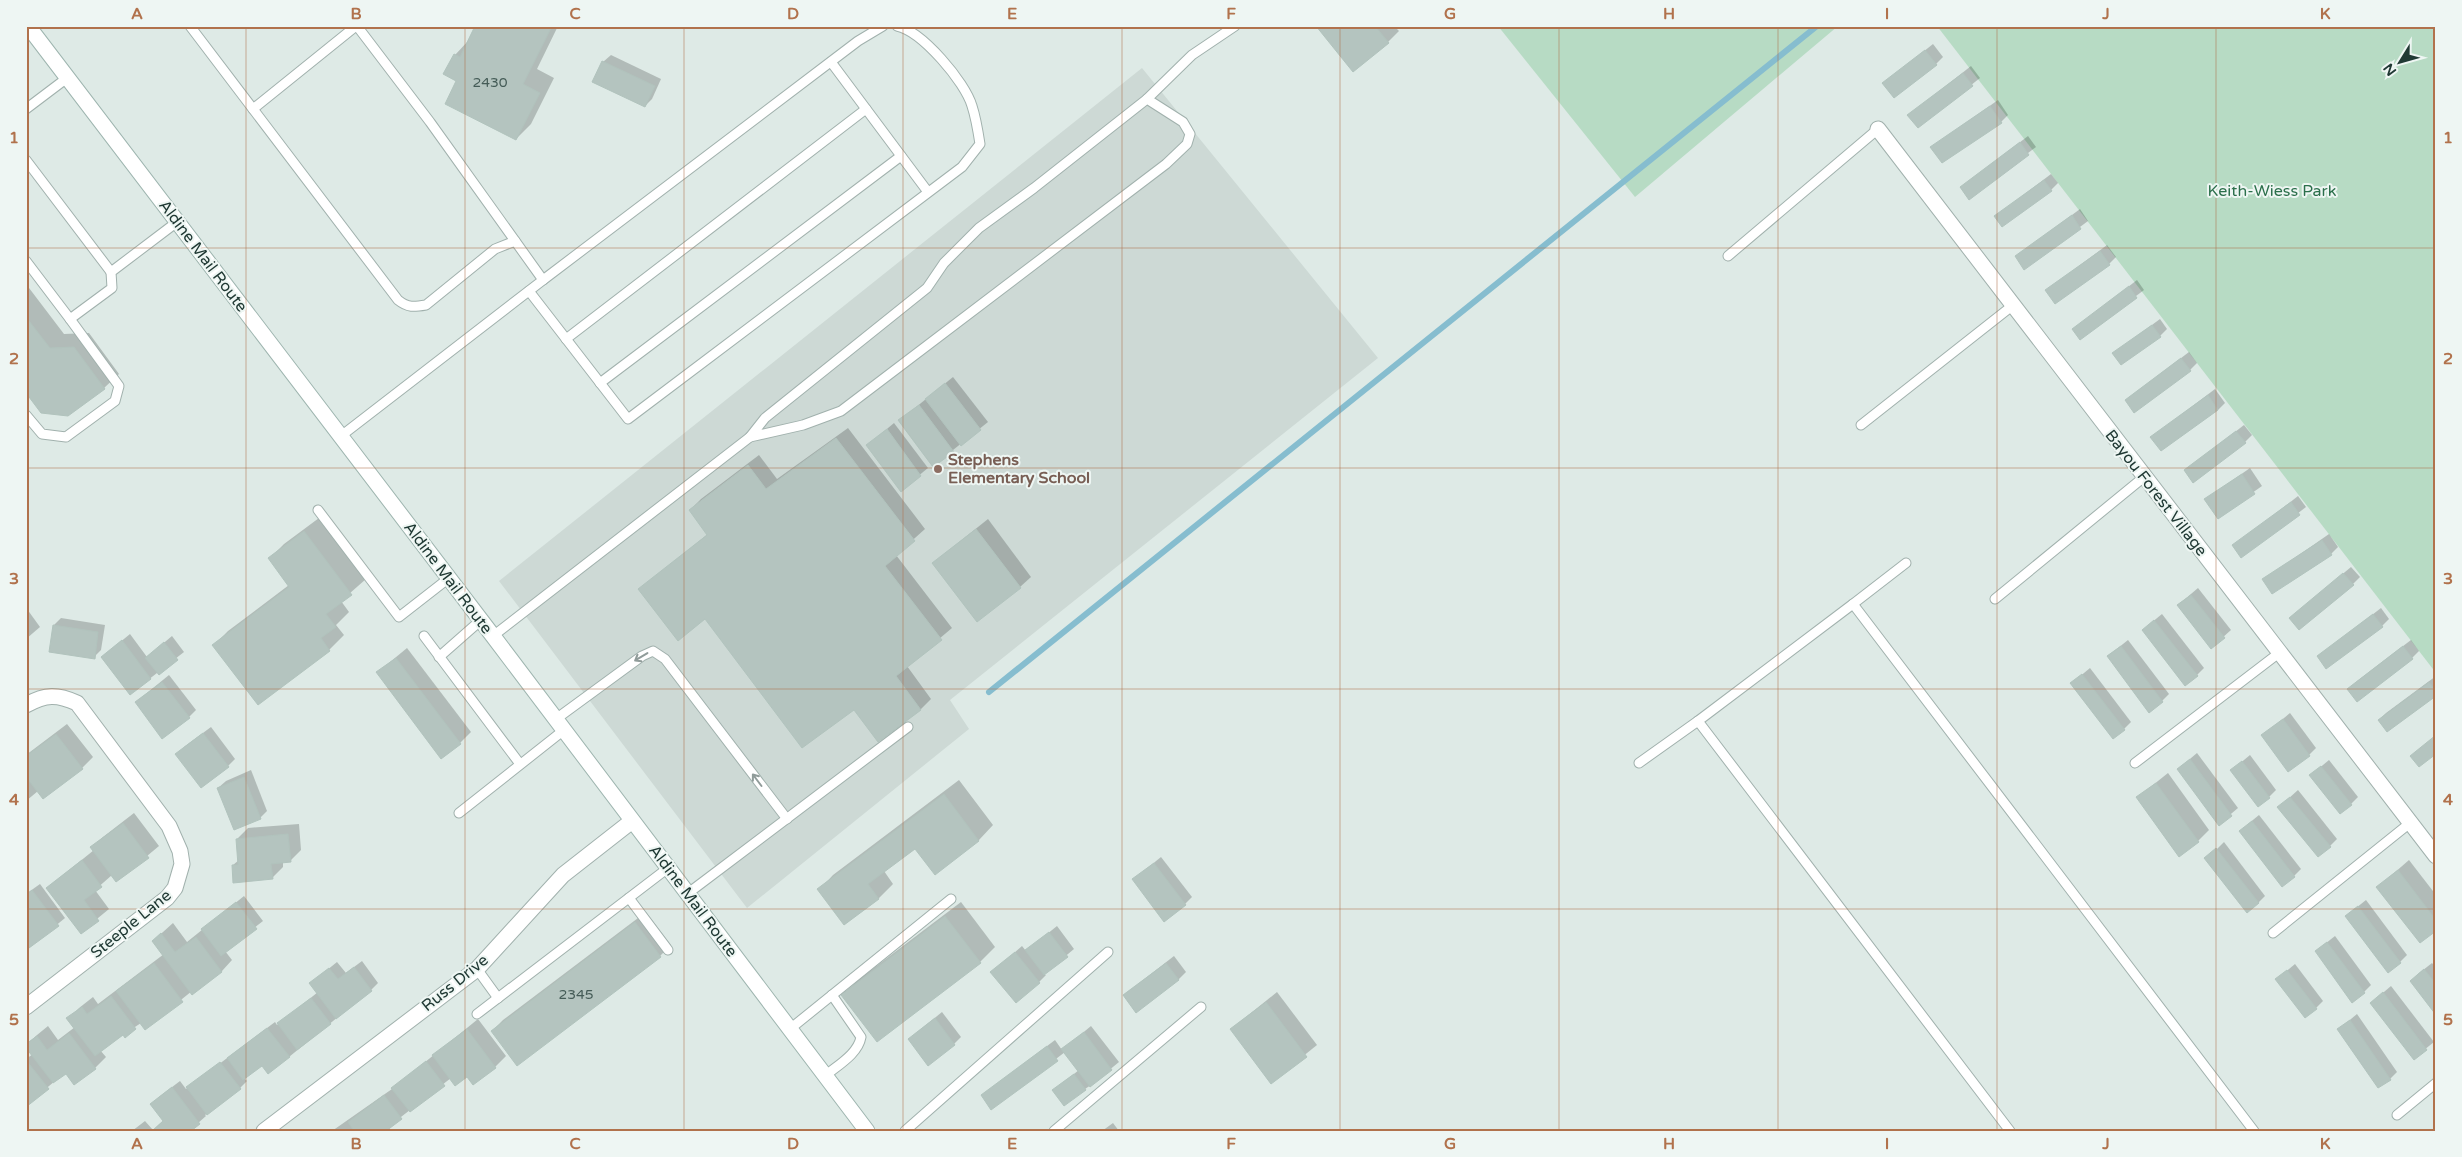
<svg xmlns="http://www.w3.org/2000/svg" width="2462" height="1157" font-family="'Varela Round',sans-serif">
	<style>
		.built { fill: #cdd9d5 }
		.green { fill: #b7dbc4 }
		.shadow { fill: #0003 }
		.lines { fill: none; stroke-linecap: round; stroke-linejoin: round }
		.stream { stroke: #86bdcf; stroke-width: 6 }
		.building { fill: #b4c4bf; stroke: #b1c3bd }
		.lane-casing { stroke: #a1b1ad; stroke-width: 11 }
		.street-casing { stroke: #a1b1ad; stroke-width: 17 }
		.secondary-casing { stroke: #9eb5af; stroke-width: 17 }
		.lane { stroke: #fff; stroke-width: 9 }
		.street { stroke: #fff; stroke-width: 15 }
		.secondary { stroke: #fff; stroke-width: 15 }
		.oneway { stroke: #909c9a }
		.grid { fill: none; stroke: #b1724c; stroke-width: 1; stroke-opacity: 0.55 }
		.education-dot { fill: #8d6e63; stroke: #eef6f3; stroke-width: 2 }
		.labels { text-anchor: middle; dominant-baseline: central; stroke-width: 4; stroke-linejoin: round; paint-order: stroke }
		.number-label { font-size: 14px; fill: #455c57 }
		.park-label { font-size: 16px; fill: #2b6f4b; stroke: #eef6f3 }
		.street-label { font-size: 16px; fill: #203934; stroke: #eef6f3 }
		.education-label { font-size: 16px; font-weight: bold; fill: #785e54; stroke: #eef6f3; text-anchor: start }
		.neatline { fill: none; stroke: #b1724c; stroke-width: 2 }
		.grid-label { font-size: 16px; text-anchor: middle; font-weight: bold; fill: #b1724c }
	</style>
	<rect width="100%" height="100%" fill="#deeae6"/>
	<path class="built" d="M1142,68l236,290 -428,342 19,29 -222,179 -248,-327z"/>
	<g class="green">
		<path d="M1498,26h340l-203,171z"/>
		<path d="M1937,26h499v647z"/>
	</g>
	<g class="shadow">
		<path d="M476,26h82l-21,43 17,9 -23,46 -15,15 -58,-59 -3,-25 14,-15z"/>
		<path d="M1317,26h77l5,5 -11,11z"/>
		<path d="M1933,44l10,13 -7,7 -52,19z"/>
		<path d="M611,55l50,24 -9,20 -7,7 -42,-44z"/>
		<path d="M1971,66l9,12 -62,49 -9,-12z"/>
		<path d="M1998,100l10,15 -7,7 -69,25z"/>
		<path d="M2028,136l8,11 -67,51 -7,-11z"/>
		<path d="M2051,174l7,9 -7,7 -55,26z"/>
		<path d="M2080,209l8,12 -63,47 -8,-12z"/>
		<path d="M2107,245l9,12 -7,7 -62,26z"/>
		<path d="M2137,280l7,10 -64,48 -6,-9z"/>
		<path d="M26,284l38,50 25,-1 30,41 -15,14 -78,3z"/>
		<path d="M2160,319l7,10 -7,7 -46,17z"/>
		<path d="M2189,352l8,11 -7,7 -64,30z"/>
		<path d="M953,377l35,45 -55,44 -34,-45z"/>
		<path d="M2215,389l10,14 -7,7 -66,27z"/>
		<path d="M894,423l34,45 -27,22 -33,-45z"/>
		<path d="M2244,425l8,10 -7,7 -59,28z"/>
		<path d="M848,428l77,101 -29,26 56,73 -45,38 24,33 -10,10 -43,31 -24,-31 -148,-92 -66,-28 68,-55 -18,-24 11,-11 58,-44 18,24z"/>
		<path d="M2250,468l12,18 -44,31 -12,-18z"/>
		<path d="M2298,496l8,11 -65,50 -7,-11z"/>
		<path d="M319,518l47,61 -25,22 8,11 -13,13 8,10 -15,15 -71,54 -44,-59 14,-14 61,-46 -19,-27 14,-14z"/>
		<path d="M988,519l43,58 -11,10 -87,-24z"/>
		<path d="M2329,534l9,13 -7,7 -68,26z"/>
		<path d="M2351,567l9,10 -7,7 -63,34z"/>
		<path d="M2198,588l33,42 -19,17 -34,-42z"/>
		<path d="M2381,608l8,11 -7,7 -63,30z"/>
		<path d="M27,609l13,18 -14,12v-30z"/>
		<path d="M2162,614l42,54 -7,7 -46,-52z"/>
		<path d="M61,618l44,7 -4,25 -7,7 -40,-32z"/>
		<path d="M130,634l17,23 25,-21 12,16 -54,42 -28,-37z"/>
		<path d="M2128,640l41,54 -7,7 -54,-45z"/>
		<path d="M2411,640l8,11 -7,7 -56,24z"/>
		<path d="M407,648l64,84 -11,11 -82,-71z"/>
		<path d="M2090,668l41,54 -7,7 -52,-46z"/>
		<path d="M169,675l27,35 -7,7 -53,-15z"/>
		<path d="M2436,676v18l-57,26 7,-7z"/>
		<path d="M2290,713l26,35 -7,7 -46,-20z"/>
		<path d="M67,724l26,33 -11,11 -44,23 -12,10v-46z"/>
		<path d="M211,727l24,32 -7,7 -44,-19z"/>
		<path d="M2197,753l41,55 -19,16 -41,-55z"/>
		<path d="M2250,755l26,35 -7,7 -37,-27z"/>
		<path d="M2329,760l29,37 -7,7 -40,-29z"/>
		<path d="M251,770l16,41 -7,7 -42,-30 8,-7z"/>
		<path d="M2168,773l41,57 -11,11 -60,-44z"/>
		<path d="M959,780l34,45 -14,15 -44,33 -19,-26 -32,24 9,13 -14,14 -34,26 -26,-34 14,-15z"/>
		<path d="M2298,790l39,49 -7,7 -51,-39z"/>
		<path d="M134,813l25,33 -42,35 -5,-6 -17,15 14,19 -28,23 -34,-44 47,-38 -2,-3 11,-10z"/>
		<path d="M2259,815l42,54 -7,7 -46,-52z"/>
		<path d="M299,824l2,26 -11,11h-7v6l-11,11 -39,-13 6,-5 -2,-21 11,-11z"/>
		<path d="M2224,842l41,54 -7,7 -46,-49z"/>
		<path d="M1161,857l31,40 -7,7 -51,-25z"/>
		<path d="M2409,860l27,35v35l-58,-43z"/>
		<path d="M40,884l25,34 -39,32v-56z"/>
		<path d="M244,896l19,25 -38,30 7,9 -10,11 -29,22 -1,-2 -46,37 -5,-5 -41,27 6,7 -11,11 -29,4 -40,33v-46l7,-5 -7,-9 11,-10 11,-9 10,14 17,-13 -7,-8 11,-11 14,-11 5,7 66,-50 -11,-13 20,-18 14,19z"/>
		<path d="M2366,900l41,55 -7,7 -54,-46z"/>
		<path d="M961,902l34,45 -15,15 -102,78 -35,-45 15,-15z"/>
		<path d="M646,912l25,33 -11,11 -143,108 -25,-33 11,-11z"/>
		<path d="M1057,926l17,23 -30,25 2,1 -7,7 -47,-10 30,-26 4,5z"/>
		<path d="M2335,936l36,49 -7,7 -48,-41z"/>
		<path d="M1174,956l12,16 -7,7 -55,16z"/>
		<path d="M362,961l16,22 -7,7 -82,67 -26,7 -19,14 3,3 -7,7 -35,27 1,1 -17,15h-57l13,-10 8,9 11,-10 -12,-16 7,-7 21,-16 6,8 89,-67 2,3 41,-33 -7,-9 26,-21 9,11z"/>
		<path d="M2432,963l4,5v45l-18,-39z"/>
		<path d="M2295,964l28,37 -7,7 -39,-29z"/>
		<path d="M2391,986l43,56 -20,16 -43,-55z"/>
		<path d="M1277,992l40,53 -46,37 -40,-53z"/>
		<path d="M942,1012l19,25 -7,7 -45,-5z"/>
		<path d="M2357,1014l40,58 -7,7 -51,-50z"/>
		<path d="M478,1019l28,37 -11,11 -44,11 -68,53h-51l60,-42z"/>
		<path d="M1091,1026l28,36 -28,23 -6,4 -24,-5 18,-14 -14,-18 -73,56 -10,-13 73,-55 7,10z"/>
		<path d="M1113,1123l6,8h-17z"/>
	</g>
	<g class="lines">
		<path class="stream" d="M989,692l828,-666"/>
	</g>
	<g class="building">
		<path d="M475,26h77l-29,58 17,9 -24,47 -71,-36 11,-23 -13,-7 11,-20 6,3z"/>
		<path d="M1316,26h59l14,17 -36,29z"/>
		<path d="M1925,50l12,15 -43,33 -12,-15z"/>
		<path d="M602,61l53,25 -10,21 -53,-25z"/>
		<path d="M1963,73l10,13 -55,42 -11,-13z"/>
		<path d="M1990,106l12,17 -60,40 -12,-16z"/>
		<path d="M2020,142l9,13 -60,45 -9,-13z"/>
		<path d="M2044,180l8,11 -50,36 -8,-11z"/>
		<path d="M2072,215l9,14 -57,41 -9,-14z"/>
		<path d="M2100,251l10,14 -55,39 -10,-14z"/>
		<path d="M2129,286l8,12 -57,42 -8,-11z"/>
		<path d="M26,317l24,31 24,-1 31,42 -37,27 -27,-3 -15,-20z"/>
		<path d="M2152,325l9,12 -40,28 -9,-12z"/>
		<path d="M2181,358l10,13 -57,42 -9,-13z"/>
		<path d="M945,383l36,47 -20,16 -36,-47z"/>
		<path d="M2208,395l10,15 -57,41 -11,-14z"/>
		<path d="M919,405l35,47 -21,15 -35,-47z"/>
		<path d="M887,429l34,47 -20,16 -35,-47z"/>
		<path d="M2236,431l10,12 -53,40 -9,-13z"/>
		<path d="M836,438l79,103 -30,25 57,74 -46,36 25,34 -43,32 -24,-32 -52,38 -97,-129 -27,22 -40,-52 69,-54 -18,-25 59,-45 18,24z"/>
		<path d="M2242,474l13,20 -37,25 -14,-20z"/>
		<path d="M2291,502l9,13 -59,43 -9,-13z"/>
		<path d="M976,529l45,59 -44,34 -45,-59z"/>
		<path d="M304,531l48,64 -26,19 10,13 -15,11 9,13 -72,54 -46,-60 77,-58 -21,-29z"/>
		<path d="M2322,540l10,15 -60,39 -10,-15z"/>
		<path d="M2343,573l11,12 -55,45 -10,-12z"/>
		<path d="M2191,595l34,43 -14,11 -34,-44z"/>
		<path d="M2373,614l10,13 -57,42 -9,-13z"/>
		<path d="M2154,620l44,56 -13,10 -43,-56z"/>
		<path d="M53,625l45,7 -3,27 -46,-7z"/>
		<path d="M122,640l29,39 -21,16 -29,-38z"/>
		<path d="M164,642l14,18 -19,15 -14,-17z"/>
		<path d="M2121,646l42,56 -14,11 -42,-57z"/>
		<path d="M2403,646l10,13 -56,43 -10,-13z"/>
		<path d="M396,658l65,86 -20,15 -65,-87z"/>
		<path d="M2082,674l43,56 -12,9 -43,-56z"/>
		<path d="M162,682l28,36 -28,21 -27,-37z"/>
		<path d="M2429,682l7,10v4l-49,36 -9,-12z"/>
		<path d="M2283,719l27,37 -22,16 -27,-37z"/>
		<path d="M203,733l26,34 -28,21 -26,-34z"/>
		<path d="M56,734l27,35 -40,30 -17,-22v-21z"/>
		<path d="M2436,735v19l-17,13 -9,-11z"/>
		<path d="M2190,759l42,57 -13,10 -42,-57z"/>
		<path d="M2242,761l28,37 -12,9 -28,-37z"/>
		<path d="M2321,766l31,39 -12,9 -31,-39z"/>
		<path d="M244,777l17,42 -27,11 -17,-42z"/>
		<path d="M2156,783l43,59 -20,15 -43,-60z"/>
		<path d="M944,794l35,47 -44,34 -20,-26 -47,35 11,15 -35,26 -27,-36z"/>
		<path d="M2290,797l41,50 -13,10 -41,-50z"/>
		<path d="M2252,821l43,56 -13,10 -43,-56z"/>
		<path d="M123,823l26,35 -33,24 -26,-35z"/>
		<path d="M288,834l3,28 -20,2 2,15 -40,4 -1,-18h6l-2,-26z"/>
		<path d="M2216,848l43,55 -12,10 -43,-55z"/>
		<path d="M82,860l20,27 -18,13 15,21 -18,13 -35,-46z"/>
		<path d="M1154,863l32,42 -22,17 -32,-43z"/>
		<path d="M2398,870l38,50v11l-16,12 -44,-56z"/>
		<path d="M32,890l27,36 -30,22 -3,-3v-50z"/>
		<path d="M236,902l21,27 -36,27 -20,-27z"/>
		<path d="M2358,906l43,57 -13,10 -43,-57z"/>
		<path d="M945,916l36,47 -104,79 -36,-47z"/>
		<path d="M635,922l26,35 -144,109 -26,-35z"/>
		<path d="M1049,932l19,25 -24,18 -19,-25z"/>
		<path d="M161,933l14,19 21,-15 26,35 -30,23 -40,-54z"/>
		<path d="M2327,942l38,51 -13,10 -37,-52z"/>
		<path d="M1015,952l25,31 -24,20 -26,-31z"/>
		<path d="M154,963l29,39 -38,28 -29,-39z"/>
		<path d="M1166,963l13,17 -43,33 -13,-18z"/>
		<path d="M354,967l18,24 -36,28 -27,-36 20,-15 9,11z"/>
		<path d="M2424,969l12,15v31l-26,-34z"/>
		<path d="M2287,970l30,39 -12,9 -30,-39z"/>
		<path d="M2383,992l44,58 -13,10 -44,-57z"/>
		<path d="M111,996l25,33 -11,9 -2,-3 -28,21 -29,-38 16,-11 5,7z"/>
		<path d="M311,998l20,26 -34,26 -20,-27z"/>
		<path d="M1266,1002l41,55 -36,27 -41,-55z"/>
		<path d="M935,1018l20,27 -27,21 -20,-27z"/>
		<path d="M2350,1020l41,60 -13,8 -41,-59z"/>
		<path d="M267,1028l23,29 -22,17 -6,-8 -19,14 -16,-22z"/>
		<path d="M467,1029l29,39 -23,17 -6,-8 -12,9 -23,-31z"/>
		<path d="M1084,1032l28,38 -22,17 -29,-38z"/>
		<path d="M69,1033l27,36 -22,16 -8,-11 -13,9 -27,-35v-4l11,-8 10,14z"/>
		<path d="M1047,1046l11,15 -67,49 -10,-15z"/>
		<path d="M26,1060l23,29 -23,18z"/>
		<path d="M426,1061l19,25 -35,26 -19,-24z"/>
		<path d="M220,1062l21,27 -34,26 -21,-28z"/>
		<path d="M1074,1074l12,16 -22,16 -12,-16z"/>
		<path d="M172,1087l28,37 -9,7h-39l11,-10 -13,-17z"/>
		<path d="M384,1095l18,24 -16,12h-32l-6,-9z"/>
	</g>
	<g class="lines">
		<g class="lane-casing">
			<g id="lane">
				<path d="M190,26l208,274c10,8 16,7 28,5l69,-56 20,-8"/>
				<path d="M831,62l97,130"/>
				<path d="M1147,99l36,23 7,12 -3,10 -21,20 -325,247 -38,14 -53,12 15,-19 162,-130 17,-25 35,-35 55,-40z"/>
				<path d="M1147,99l45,-44 43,-29"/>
				<path d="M26,109l41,-31"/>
				<path d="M253,109l103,-83"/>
				<path d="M26,160l85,112"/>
				<path d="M1728,256l150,-127"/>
				<path d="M26,261l44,58 42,-31 -1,-16 66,-50"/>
				<path d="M543,280l315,-239 25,-15"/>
				<path d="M529,291l99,128 334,-252 18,-23c-2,-13 -4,-26 -8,-38 -7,-24 -50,-75 -75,-80"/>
				<path d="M566,339l300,-230"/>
				<path d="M600,383l301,-227"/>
				<path d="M26,415l16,19 24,3 49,-36 4,-15 -49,-67"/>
				<path d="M1861,425l151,-119"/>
				<path d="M341,436l202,-156 -113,-158 -73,-96"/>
				<path d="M318,510l81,107 50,-39"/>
				<path d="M1995,599l149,-122"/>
				<path d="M1853,604l53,-41"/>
				<path d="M424,636l96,128"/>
				<path d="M493,636l257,-199"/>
				<path d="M439,657l42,-37"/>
				<path d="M556,719l86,-63 11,-5 12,8 122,160"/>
				<path d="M1639,763l59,-42"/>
				<path d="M2135,763l144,-110"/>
				<path d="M459,813l105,-83"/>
				<path d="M687,894l221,-167"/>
				<path d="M629,898l39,52"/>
				<path d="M2273,933l137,-110"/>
				<path d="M477,969l21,29"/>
				<path d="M477,1014l191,-146"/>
				<path d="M790,1029l161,-130"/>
				<path d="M825,1076c13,-11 33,-22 36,-39l-29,-42"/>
				<path d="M2397,1115l39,-32"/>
				<path d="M905,1131l203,-179"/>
				<path d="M1054,1131l147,-124"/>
				<path d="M2010,1131l-312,-410 155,-117 401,527"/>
			</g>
		</g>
		<g class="street-casing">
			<g id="street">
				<path d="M1878,129l558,727"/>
				<path d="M26,705c20,-11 31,-11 51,-2l92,123 11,25 2,13 -7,24 -8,10 -141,109"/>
				<path d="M264,1131l213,-162 86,-94 69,-54"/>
			</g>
		</g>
		<g class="secondary-casing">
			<path id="secondary" d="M28,26l465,610 374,495"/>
		</g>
		<use href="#lane" class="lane"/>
		<use href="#street" class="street"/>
		<use href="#secondary" class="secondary"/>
	</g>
	<defs><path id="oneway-shaft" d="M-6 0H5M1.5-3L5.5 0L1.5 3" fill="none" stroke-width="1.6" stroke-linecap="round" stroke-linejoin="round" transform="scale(1.25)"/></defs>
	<g class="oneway">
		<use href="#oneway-shaft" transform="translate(641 657) rotate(149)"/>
		<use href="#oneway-shaft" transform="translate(757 780) rotate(-127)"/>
	</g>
	<path class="grid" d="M246,26v1105M465,26v1105M684,26v1105M903,26v1105M1122,26v1105M1340,26v1105M1559,26v1105M1778,26v1105M1997,26v1105M2216,26v1105M26,248h2410M26,468h2410M26,689h2410M26,909h2410"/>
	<circle class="education-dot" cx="938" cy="469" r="5"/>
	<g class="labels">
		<g class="number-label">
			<text x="490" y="82">2430</text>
			<text x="576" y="994">2345</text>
		</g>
		<g class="park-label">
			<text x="2272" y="191">Keith-Wiess Park</text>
		</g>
		<g class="street-label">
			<text transform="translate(203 256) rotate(53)">Aldine Mail Route</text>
			<text transform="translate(2156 493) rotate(52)">Bayou Forest Village</text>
			<text transform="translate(448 578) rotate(53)">Aldine Mail Route</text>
			<text transform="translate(693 901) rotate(53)">Aldine Mail Route</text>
			<text transform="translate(131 924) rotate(-39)">Steeple Lane</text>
			<text transform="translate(455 983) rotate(-39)">Russ Drive</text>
		</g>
		<g class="education-label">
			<text x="948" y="460">Stephens<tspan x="948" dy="18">Elementary School</tspan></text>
		</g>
	</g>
	<rect width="2462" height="1157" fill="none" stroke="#eef6f3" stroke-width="55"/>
	<g transform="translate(2400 62) rotate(233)" stroke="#eef6f3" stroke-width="4" paint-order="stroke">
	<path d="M0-4L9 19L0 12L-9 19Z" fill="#203934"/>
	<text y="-8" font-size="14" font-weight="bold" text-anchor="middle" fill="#203934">N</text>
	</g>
	<rect x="28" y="28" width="2406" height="1102" class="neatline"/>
	<g class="grid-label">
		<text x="137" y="19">A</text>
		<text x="356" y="19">B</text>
		<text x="575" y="19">C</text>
		<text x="793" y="19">D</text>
		<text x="1012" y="19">E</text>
		<text x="1231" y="19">F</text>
		<text x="1450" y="19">G</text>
		<text x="1669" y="19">H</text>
		<text x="1887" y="19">I</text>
		<text x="2106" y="19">J</text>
		<text x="2325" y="19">K</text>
		<text x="14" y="143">1</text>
		<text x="2448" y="143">1</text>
		<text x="14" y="364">2</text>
		<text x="2448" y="364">2</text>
		<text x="14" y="584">3</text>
		<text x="2448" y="584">3</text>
		<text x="14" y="805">4</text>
		<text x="2448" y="805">4</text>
		<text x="14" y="1025">5</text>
		<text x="2448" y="1025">5</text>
		<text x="137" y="1149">A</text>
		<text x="356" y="1149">B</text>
		<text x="575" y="1149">C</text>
		<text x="793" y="1149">D</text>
		<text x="1012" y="1149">E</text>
		<text x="1231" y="1149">F</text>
		<text x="1450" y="1149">G</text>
		<text x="1669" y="1149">H</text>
		<text x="1887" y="1149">I</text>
		<text x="2106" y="1149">J</text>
		<text x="2325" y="1149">K</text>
	</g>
</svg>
